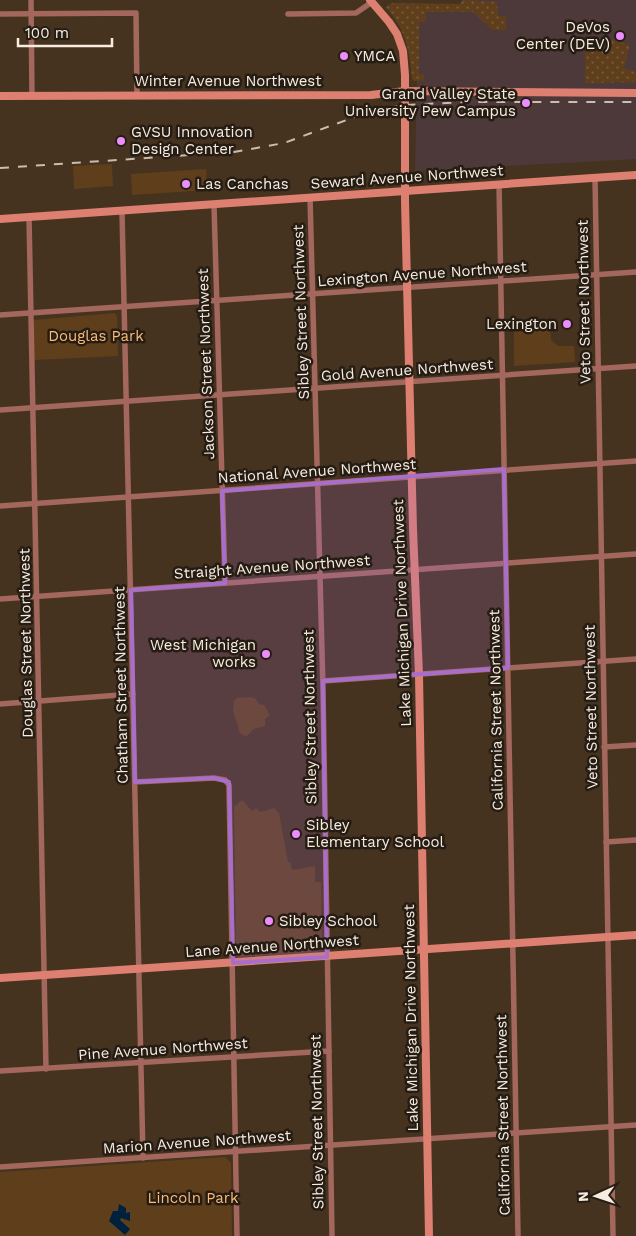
<svg xmlns="http://www.w3.org/2000/svg" width="636" height="1236" font-family="'Work Sans',sans-serif">
	<style>
		.education { fill: #4e393a }
		.grass { fill: url(#grass-dots) }
		.park { fill: #5f3f1b }
		.water { fill: #00213e }
		.lines { fill: none; stroke-linecap: round; stroke-linejoin: round }
		.street { stroke: #a3675d; stroke-width: 5.5 }
		.secondary { stroke: #de8071; stroke-width: 8 }
		.rail { stroke: #cbbdaf; stroke-width: 2; stroke-dasharray: 9 9; stroke-linecap: butt }
		.marked { fill: #a76fcb; fill-opacity: 0.2; stroke: #a76fcb; stroke-width: 4; stroke-linejoin: round }
		.poi-dot { fill: #eb8dfc; stroke: #251d14; stroke-width: 2 }
		.labels { text-anchor: middle; dominant-baseline: central; stroke-width: 5; stroke-linejoin: round; paint-order: stroke }
		.poi-label { font-size: 15px; fill: #f8ece0; stroke: #251d14; text-anchor: start }
		.street-label { font-size: 15px; fill: #f8ece0; stroke: #251d14 }
		.park-label { font-size: 15px; fill: #fdbb75; stroke: #251d14 }
	</style>
	<defs>
		<pattern id="grass-dots" width="8" height="8" patternUnits="userSpaceOnUse" patternTransform="scale(1.25)"><rect width="8" height="8" fill="#5f3f1b"/><path d="M2 2h.1M6 6h.1" fill="none" stroke="#775b3c" stroke-width="1.8" stroke-linecap="round"/></pattern>
	</defs>
	<rect width="100%" height="100%" fill="#46331f"/>
	<path class="education" d="M463,0h173v159l-221,12 2,-89 -3,-38 -21,-36 64,-1z"/>
	<g class="grass">
		<path d="M463,0l34,2 1,14h8v14h-14l-19,-18h-47v9l-7,1v52h5v7h-10l-2,-2c-2,-29 -7,-50 -26,-72l6,-4 68,1z"/>
		<path d="M599,36l31,9 -6,23 12,4v10l-51,1v-44l12,5z"/>
	</g>
	<g class="park">
		<path d="M112,164l1,22 -39,3 -1,-23z"/>
		<path d="M206,169l1,21 -75,5 -1,-21z"/>
		<path d="M115,313l2,4 1,39 -84,4v-40z"/>
		<path d="M514,326h36l1,14 7,6h16l1,16 -61,4z"/>
		<path d="M251,697l5,2 3,5 5,1 6,10 -5,4v7l-11,3 -8,8 -6,-4 -7,-22 1,-10 3,-3z"/>
		<path d="M242,800l10,11 4,-3 4,4 14,-4 5,5 9,49h2l2,8 23,-4v16h6l1,65 -5,6 -78,4 -3,-6 -2,-144z"/>
		<path d="M225,1157l6,6 1,73h-232v-64z"/>
	</g>
	<path class="water" d="M119,1204l7,4v5l4,-1v9l-9,-3 -1,2 10,9 -5,6 -16,-14 4,-10h5z"/>
	<g class="lines">
		<g class="street">
			<path d="M31,0l1,96"/>
			<path d="M0,14l136,-1 1,82"/>
			<path d="M288,14l68,-1 16,-11"/>
			<path d="M595,177l18,1059"/>
			<path d="M499,184l19,1052"/>
			<path d="M310,197l13,493 9,546"/>
			<path d="M214,205l11,378"/>
			<path d="M122,212l21,946"/>
			<path d="M29,217l17,852"/>
			<path d="M0,315l636,-43"/>
			<path d="M0,410l636,-44"/>
			<path d="M0,506l636,-45"/>
			<path d="M0,599l636,-45"/>
			<path d="M323,681l313,-22"/>
			<path d="M0,704l133,-10"/>
			<path d="M604,747l32,-2"/>
			<path d="M135,782l79,-4 11,2 4,5 8,451"/>
			<path d="M606,842l30,-2"/>
			<path d="M0,1071l329,-20"/>
			<path d="M0,1167l636,-42"/>
		</g>
		<g class="secondary">
			<path d="M370,0l19,22 8,12 6,17 2,24v126l8,328 6,146 10,561"/>
			<path d="M0,96l371,-1 34,-4 231,2"/>
			<path d="M0,219l636,-44"/>
			<path d="M0,978l636,-43"/>
		</g>
		<path class="rail" d="M0,168l234,-16 50,-9 87,-32 34,-6 60,-3h171"/>
	</g>
	<path class="marked" d="M504,469l4,199 -185,13 4,276 -94,6 -4,-181 -15,-4 -79,4 -4,-192 94,-7 -3,-92z"/>
	<g class="poi-dot">
		<circle cx="620" cy="36" r="5"/>
		<circle cx="344" cy="56" r="5"/>
		<circle cx="526" cy="103" r="5"/>
		<circle cx="121" cy="141" r="5"/>
		<circle cx="186" cy="184" r="5"/>
		<circle cx="567" cy="324" r="5"/>
		<circle cx="266" cy="654" r="5"/>
		<circle cx="296" cy="834" r="5"/>
		<circle cx="269" cy="921" r="5"/>
	</g>
	<g class="labels">
		<g class="poi-label">
			<text x="610" y="27" text-anchor="end">DeVos<tspan x="610" dy="17">Center (DEV)</tspan></text>
			<text x="354" y="56">YMCA</text>
			<text x="516" y="94" text-anchor="end">Grand Valley State<tspan x="516" dy="17">University Pew Campus</tspan></text>
			<text x="131" y="132">GVSU Innovation<tspan x="131" dy="17">Design Center</tspan></text>
			<text x="196" y="184">Las Canchas</text>
			<text x="557" y="324" text-anchor="end">Lexington</text>
			<text x="256" y="645" text-anchor="end">West Michigan<tspan x="256" dy="17">works</tspan></text>
			<text x="306" y="825">Sibley<tspan x="306" dy="17">Elementary School</tspan></text>
			<text x="279" y="921">Sibley School</text>
		</g>
		<g class="street-label">
			<text x="228" y="81">Winter Avenue Northwest</text>
			<text transform="translate(407 177) rotate(-4)">Seward Avenue Northwest</text>
			<text transform="translate(422 274) rotate(-4)">Lexington Avenue Northwest</text>
			<text transform="translate(584 302) rotate(-91)">Veto Street Northwest</text>
			<text transform="translate(301 312) rotate(-92)">Sibley Street Northwest</text>
			<text transform="translate(206 364) rotate(-92)">Jackson Street Northwest</text>
			<text transform="translate(407 370) rotate(-4)">Gold Avenue Northwest</text>
			<text transform="translate(317 471) rotate(-4)">National Avenue Northwest</text>
			<text transform="translate(272 567) rotate(-4)">Straight Avenue Northwest</text>
			<text transform="translate(402 613) rotate(-92)">Lake Michigan Drive Northwest</text>
			<text transform="translate(26 643) rotate(-91)">Douglas Street Northwest</text>
			<text transform="translate(121 685) rotate(-91)">Chatham Street Northwest</text>
			<text transform="translate(591 707) rotate(-91)">Veto Street Northwest</text>
			<text transform="translate(496 710) rotate(-91)">California Street Northwest</text>
			<text transform="translate(310 717) rotate(-91)">Sibley Street Northwest</text>
			<text transform="translate(272 946) rotate(-4)">Lane Avenue Northwest</text>
			<text transform="translate(411 1018) rotate(-91)">Lake Michigan Drive Northwest</text>
			<text transform="translate(163 1049) rotate(-4)">Pine Avenue Northwest</text>
			<text transform="translate(503 1115) rotate(-91)">California Street Northwest</text>
			<text transform="translate(317 1122) rotate(-91)">Sibley Street Northwest</text>
			<text transform="translate(197 1142) rotate(-4)">Marion Avenue Northwest</text>
		</g>
		<g class="park-label">
			<text x="96" y="336">Douglas Park</text>
			<text x="193" y="1198">Lincoln Park</text>
		</g>
	</g>
	<g transform="translate(596 1196) rotate(267)" stroke="#251d14" stroke-width="4" paint-order="stroke">
	<path d="M0-4L9 19L0 12L-9 19Z" fill="#f8ece0"/>
	<text y="-8" font-size="14" font-weight="bold" text-anchor="middle" fill="#f8ece0">N</text>
	</g>
	<path d="M18 38v8h94v-8" fill="none" stroke="#f8ece0" stroke-width="2.5"/>
	<text x="25" y="38" font-size="15" fill="#f8ece0" stroke="#251d14" stroke-width="4" paint-order="stroke">100 m</text>
</svg>
